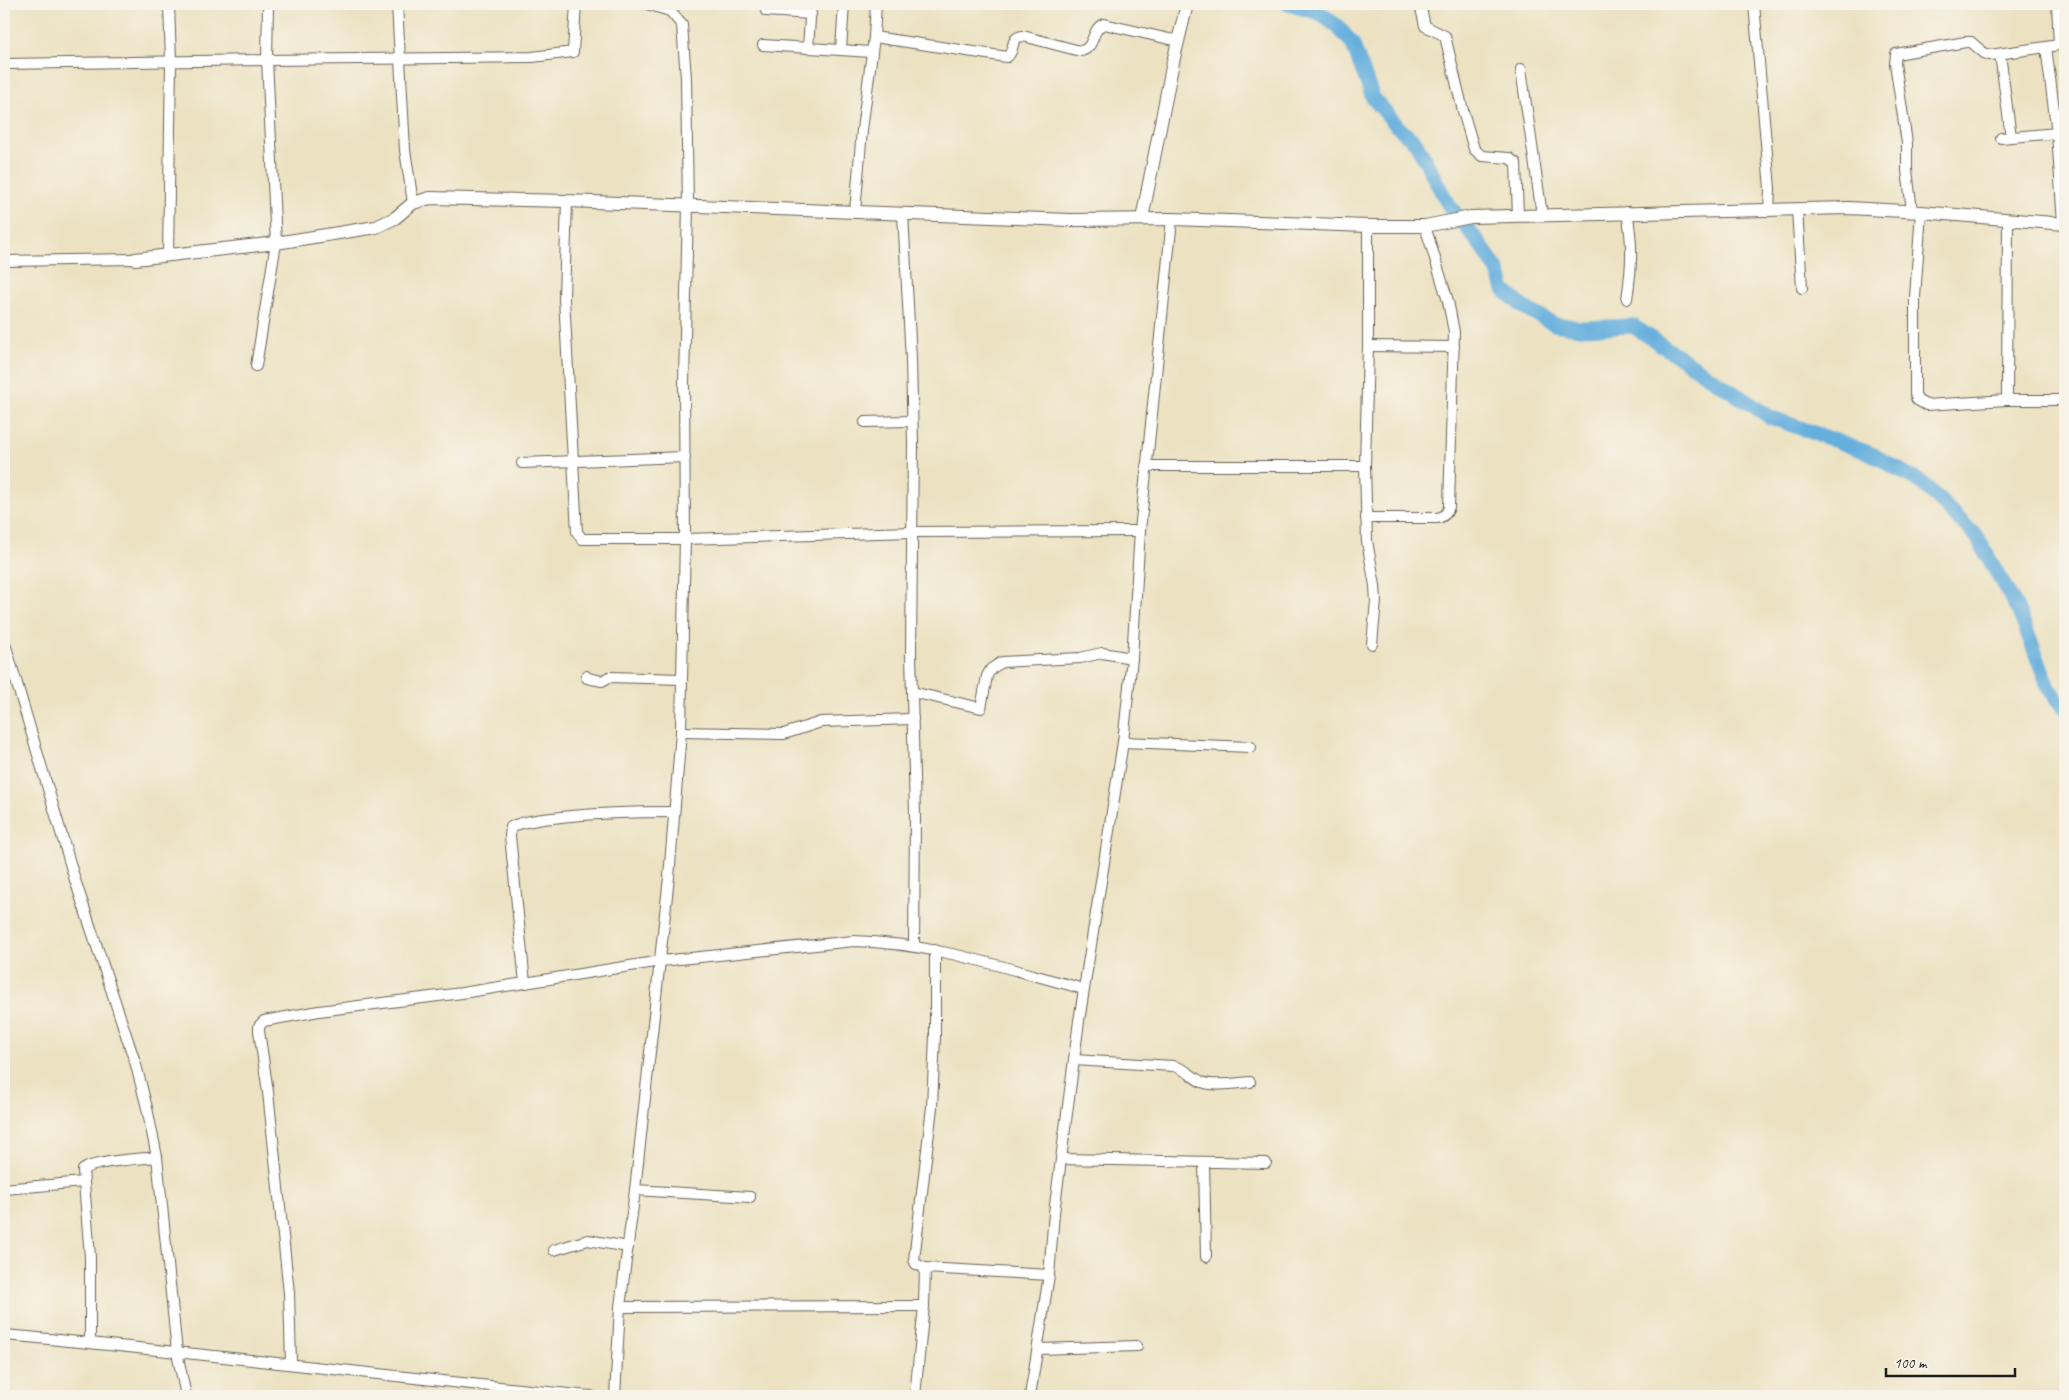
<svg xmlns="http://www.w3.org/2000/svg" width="2069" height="1400" font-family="Caveat,sans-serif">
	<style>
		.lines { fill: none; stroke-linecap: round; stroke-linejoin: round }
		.river { stroke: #65afdd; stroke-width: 15 }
		.minor-casing { stroke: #656156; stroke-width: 12 }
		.tertiary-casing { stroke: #656156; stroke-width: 14 }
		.minor { stroke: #fff; stroke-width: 10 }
		.tertiary { stroke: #fff; stroke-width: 12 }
	</style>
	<rect width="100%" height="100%" fill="#f7f3e8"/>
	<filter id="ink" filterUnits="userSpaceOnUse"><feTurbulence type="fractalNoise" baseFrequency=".02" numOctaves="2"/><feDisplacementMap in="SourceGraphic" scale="10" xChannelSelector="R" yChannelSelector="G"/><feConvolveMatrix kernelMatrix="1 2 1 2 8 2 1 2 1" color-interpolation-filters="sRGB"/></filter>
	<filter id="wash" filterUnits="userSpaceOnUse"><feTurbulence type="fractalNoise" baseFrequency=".0096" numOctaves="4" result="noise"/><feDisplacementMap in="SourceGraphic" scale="20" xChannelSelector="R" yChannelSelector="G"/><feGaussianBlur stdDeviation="1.12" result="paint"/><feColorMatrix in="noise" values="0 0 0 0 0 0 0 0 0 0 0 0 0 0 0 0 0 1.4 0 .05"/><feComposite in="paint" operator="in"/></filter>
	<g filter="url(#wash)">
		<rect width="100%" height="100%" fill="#ece2c2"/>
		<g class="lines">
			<path class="river" d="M1288,4l32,9 17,13 15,17 21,55 25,29 18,16 32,61 34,43 16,24 6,19 19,17 31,17 26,4 53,-2 137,91 102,37 50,29 55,54 42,75 31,78 15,18"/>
		</g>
	</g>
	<g filter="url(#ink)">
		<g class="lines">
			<g class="minor-casing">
				<g id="minor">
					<path d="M397,4l8,146 8,53"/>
					<path d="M1420,4l5,22 20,10 19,79 10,34 8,7 27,2 7,5 2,52"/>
					<path d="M1754,4l16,185 -1,21"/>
					<path d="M2057,4l2,41"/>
					<path d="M766,11l45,3"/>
					<path d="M874,37l133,20c9,-7 2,-20 16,-21l57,15c16,-2 10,-22 24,-27l74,17"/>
					<path d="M763,45l108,7"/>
					<path d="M808,48l3,-44"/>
					<path d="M841,50l3,-46"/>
					<path d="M2000,54l11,83"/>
					<path d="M4,64l263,-4 1,-56"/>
					<path d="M1521,69l21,146"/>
					<path d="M2001,138l56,-5"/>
					<path d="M567,201l-3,97 13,234 5,7h103l227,-7 228,-1"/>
					<path d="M1797,209l5,79"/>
					<path d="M1912,211l-5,-41v-27l-12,-80 1,-9 70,-12h5l13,11 6,2 56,-8"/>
					<path d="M855,212l7,-82 12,-93 2,-33"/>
					<path d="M1921,212l-6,85v97l2,6 9,5 81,-5h58"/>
					<path d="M903,214l8,145 2,84 -2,211 4,161 -1,131"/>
					<path d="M2063,224l-6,-91 -11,-86 19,-3"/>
					<path d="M1368,226v120l-3,120 2,75 8,45 1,15 -4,43"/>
					<path d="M168,256l3,-195 -2,-57"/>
					<path d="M4,261l131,-2"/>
					<path d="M1627,299c5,-34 6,-54 0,-87"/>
					<path d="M1368,346l86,1"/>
					<path d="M256,366l20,-123 -9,-183 265,-3 41,-5 3,-48"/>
					<path d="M2007,400l1,-181"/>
					<path d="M865,422l47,-1"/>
					<path d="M522,463l163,-6"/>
					<path d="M1146,466h219"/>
					<path d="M1366,518h71c7,-1 10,-4 12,-11l5,-175 -6,-31 -23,-75"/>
					<path d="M4,640l71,240 61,185 11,43 10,49 20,195 9,44"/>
					<path d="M586,676l1,2 15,3 7,-4 73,2"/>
					<path d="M912,692l69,16 6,-32 4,-7 11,-7 78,-4 22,-5 30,5"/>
					<path d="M681,732l103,2 37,-12 92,-3"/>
					<path d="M1123,742l128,5"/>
					<path d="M935,950v86l-3,71 -18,153 2,4 9,4 124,7"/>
					<path d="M525,983l-15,-147 1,-9c14,-7 34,-8 50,-10 38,-4 75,-5 113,-5"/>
					<path d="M1074,1060l99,6c14,3 18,11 29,16 11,5 36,1 48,0"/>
					<path d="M1061,1159l205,4"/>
					<path d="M1204,1162l2,95"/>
					<path d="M4,1189l79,-7"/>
					<path d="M635,1190l115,7"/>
					<path d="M554,1250l34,-10 40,7"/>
					<path d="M620,1307l304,-1"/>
					<path d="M4,1335c196,17 391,43 587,61"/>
					<path d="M90,1342v-85l-7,-87c10,-9 58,-11 74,-13"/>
					<path d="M1039,1349l98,-3"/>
					<path d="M291,1363l-2,-70 -21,-201 -9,-61v-5l5,-5 55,-10 143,-18 199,-32 193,-20c79,2 154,28 230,48"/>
					<path d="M615,1396l5,-89 15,-117 34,-313 12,-145 1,-53 3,-140 -1,-157 4,-176 -2,-128 -4,-53 -12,-14 -23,-7"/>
					<path d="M915,1396l9,-90 1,-38"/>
					<path d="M1030,1396l19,-121 5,-62 25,-192 44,-279 9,-84 8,-127 32,-312"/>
				</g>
			</g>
			<g class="tertiary-casing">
				<g id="tertiary">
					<path d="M1142,219l31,-157 14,-58"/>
					<path d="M135,259l141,-16 100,-16 19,-9 18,-15 17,-5 137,3 503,19 102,-1 196,7h57l46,-9 378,-9 72,4 144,12"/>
				</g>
			</g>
			<use href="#minor" class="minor"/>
			<use href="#tertiary" class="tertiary"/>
		</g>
	</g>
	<rect width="2069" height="1400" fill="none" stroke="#f7f3e8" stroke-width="20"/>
	<path d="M1886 1368v8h129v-8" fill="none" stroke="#1c1c1c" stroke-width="2.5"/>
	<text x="1894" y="1368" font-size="15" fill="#1c1c1c" stroke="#f7f3e8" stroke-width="4" paint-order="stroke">100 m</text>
</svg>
